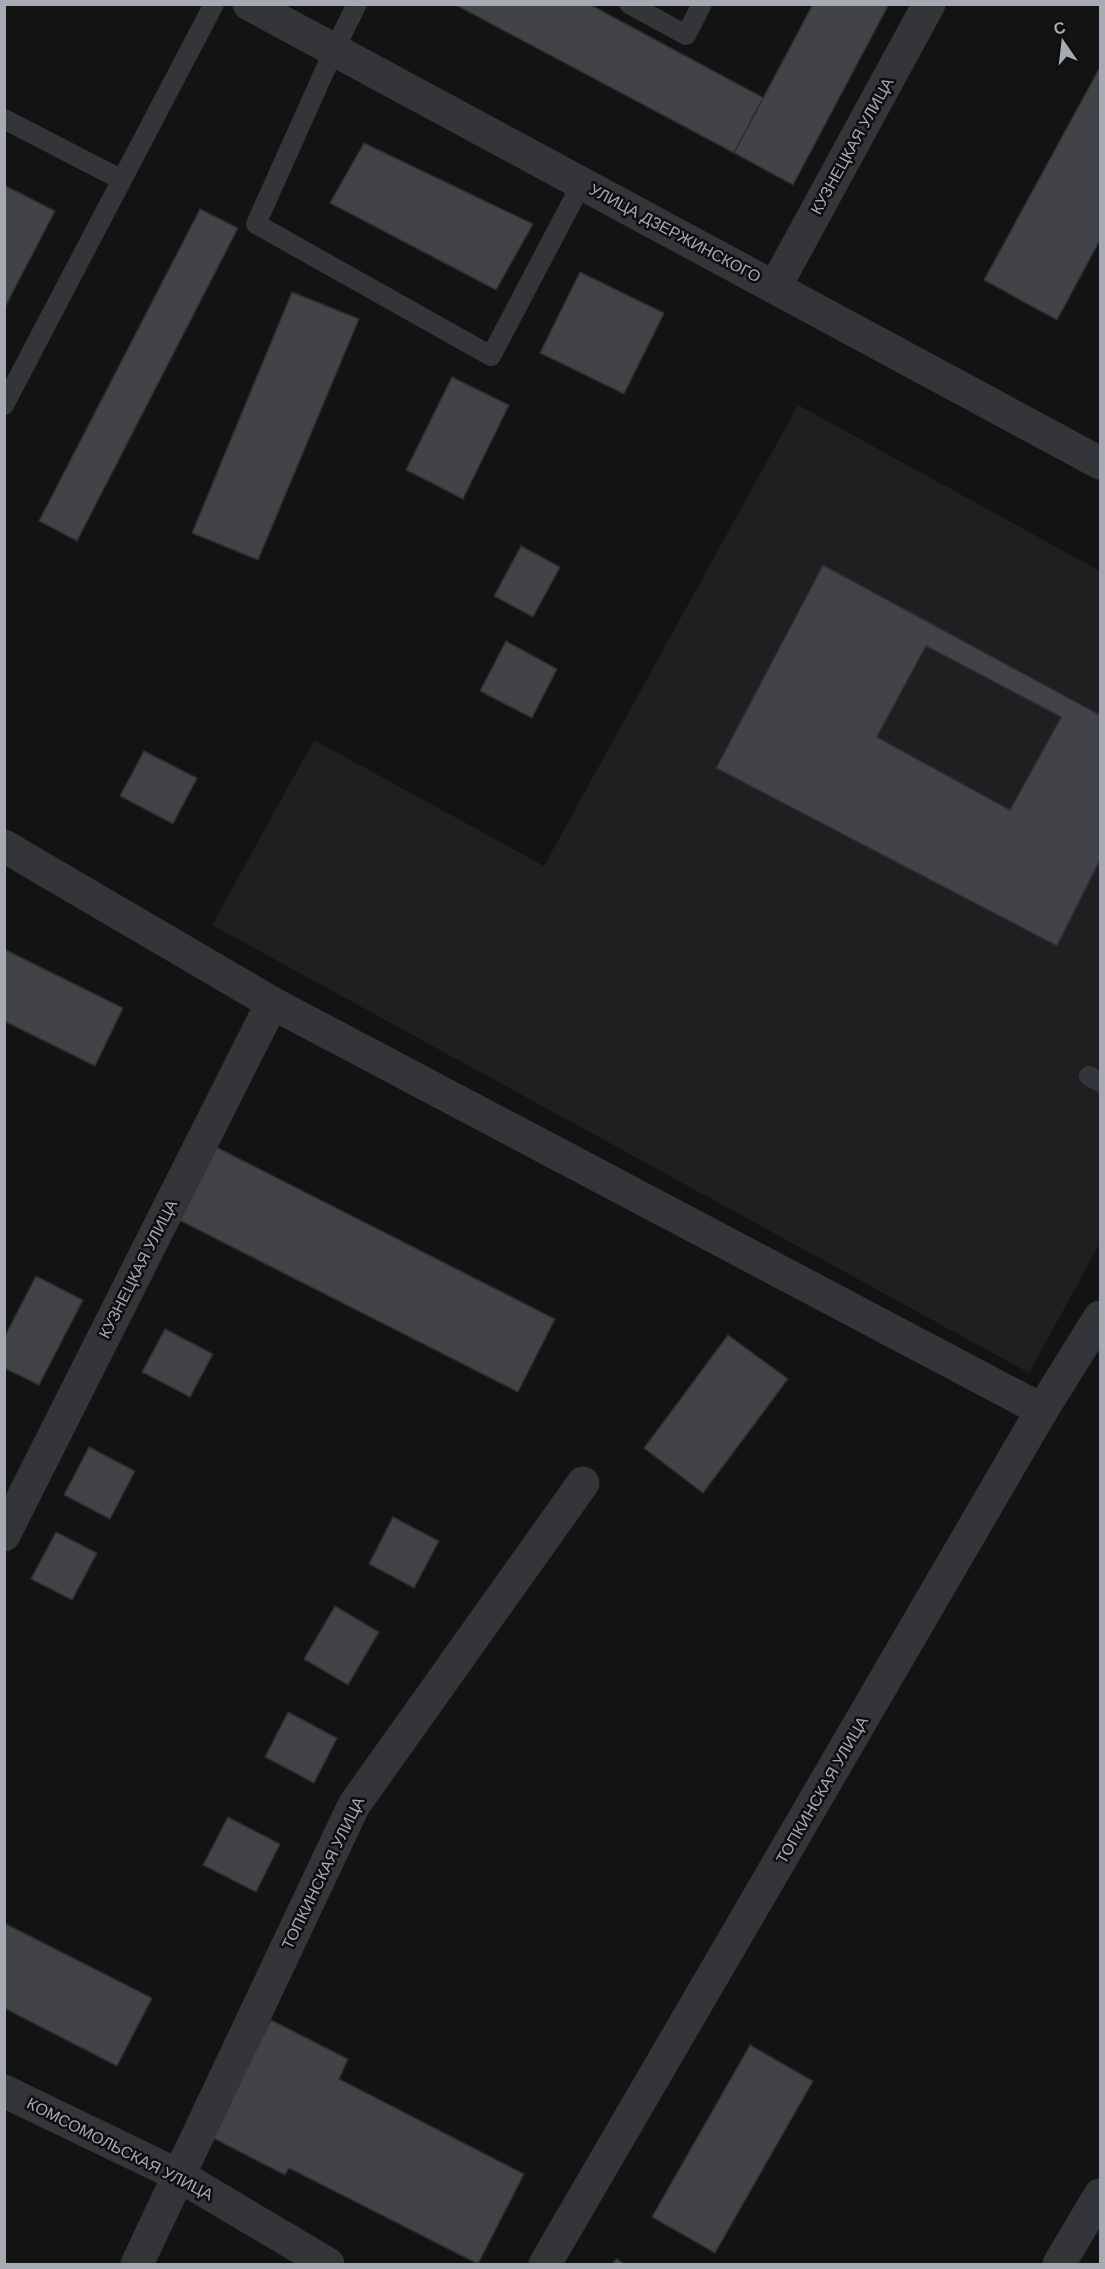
<svg xmlns="http://www.w3.org/2000/svg" width="1105" height="2269" font-family="Arial,sans-serif">
	<style>
		.built { fill: #1f1f21 }
		.building { fill: #424347; stroke: #2d2d30; stroke-width: 1.5; fill-rule: evenodd }
		.lines { fill: none; stroke-linecap: round; stroke-linejoin: round }
		.service { stroke: #343539; stroke-width: 20 }
		.minor { stroke: #343539; stroke-width: 33 }
		.labels { text-anchor: middle; dominant-baseline: central; stroke-width: 5; stroke-linejoin: round; paint-order: stroke }
		.street-label { font-size: 16px; fill: #a6aab3; stroke: #0e0e0f }
	</style>
	<rect width="100%" height="100%" fill="#131314"/>
	<path class="built" d="M798,405l302,166v672l-71,130 -817,-448 102,-185 230,126z"/>
	<g class="building">
		<path d="M454,4h135l175,94 -30,55z"/>
		<path d="M813,4h76l-96,181 -59,-32z"/>
		<path d="M1100,67v173l-43,80 -73,-40z"/>
		<path d="M364,143l169,81 -37,66 -166,-87z"/>
		<path d="M4,185l51,26 -51,98z"/>
		<path d="M200,209l38,19 -161,313 -38,-20z"/>
		<path d="M580,272l84,41 -40,81 -84,-41z"/>
		<path d="M292,292l67,27 -101,241 -66,-27z"/>
		<path d="M452,377l57,28 -46,94 -57,-29z"/>
		<path d="M521,546l39,21 -27,50 -39,-21z"/>
		<path d="M823,565l277,150v145l-43,86 -341,-178zM926,646l135,71 -51,93 -133,-73z"/>
		<path d="M506,641l51,28 -25,49 -52,-27z"/>
		<path d="M144,751l53,27 -24,46 -53,-28z"/>
		<path d="M4,949l119,59 -28,58 -91,-45z"/>
		<path d="M216,1147l339,172 -37,73 -339,-172z"/>
		<path d="M36,1276l47,24 -44,85 -35,-17v-30z"/>
		<path d="M165,1329l48,25 -23,43 -48,-25z"/>
		<path d="M728,1335l60,44 -85,114 -59,-45z"/>
		<path d="M89,1447l46,24 -25,48 -46,-24z"/>
		<path d="M393,1517l46,24 -25,47 -45,-24z"/>
		<path d="M56,1532l41,21 -25,47 -41,-21z"/>
		<path d="M335,1606l44,26 -31,53 -44,-26z"/>
		<path d="M288,1712l49,26 -23,45 -49,-26z"/>
		<path d="M228,1817l52,27 -24,48 -53,-27z"/>
		<path d="M4,1923l148,75 -35,68 -113,-58z"/>
		<path d="M271,2020l77,39 -9,20 185,95 -46,90 -189,-96 -4,7 -74,-38z"/>
		<path d="M750,2045l63,36 -98,172 -63,-36z"/>
		<path d="M617,2259l7,5h-12z"/>
	</g>
	<g class="lines">
		<g class="service">
			<path d="M357,4l-23,46 -78,174 235,132 91,-173"/>
			<path d="M629,4l57,31 16,-31"/>
			<path d="M4,119l118,61"/>
			<path d="M4,405l210,-401"/>
			<path d="M1089,1076l11,6"/>
		</g>
		<g class="minor">
			<path d="M249,4l851,459"/>
			<path d="M775,287l154,-283"/>
			<path d="M4,846l268,157 770,407"/>
			<path d="M4,1535l268,-532"/>
			<path d="M4,2091l174,84 150,89"/>
			<path d="M137,2264l217,-459 229,-322"/>
			<path d="M545,2264l497,-854 58,-93"/>
			<path d="M1059,2264l41,-69"/>
		</g>
	</g>
	<g class="labels">
		<g class="street-label">
			<text transform="translate(852 146) rotate(-61)">КУЗНЕЦКАЯ УЛИЦА</text>
			<text transform="translate(675 233) rotate(28)">УЛИЦА ДЗЕРЖИНСКОГО</text>
			<text transform="translate(138 1269) rotate(-63)">КУЗНЕЦКАЯ УЛИЦА</text>
			<text transform="translate(822 1790) rotate(-60)">ТОПКИНСКАЯ УЛИЦА</text>
			<text transform="translate(323 1873) rotate(-64)">ТОПКИНСКАЯ УЛИЦА</text>
			<text transform="translate(120 2149) rotate(27)">КОМСОМОЛЬСКАЯ УЛИЦА</text>
		</g>
	</g>
	<rect width="1105" height="2269" fill="none" stroke="#a6aab3" stroke-width="12"/>
	<g transform="translate(1063 42) rotate(346)" stroke="#0e0e0f" stroke-width="4.5" paint-order="stroke">
	<path d="M0-4.5L10 22L0 15L-10 22Z" fill="#a6aab3"/>
	<text y="-9" font-size="16" font-weight="bold" text-anchor="middle" fill="#a6aab3">С</text>
	</g>
</svg>
